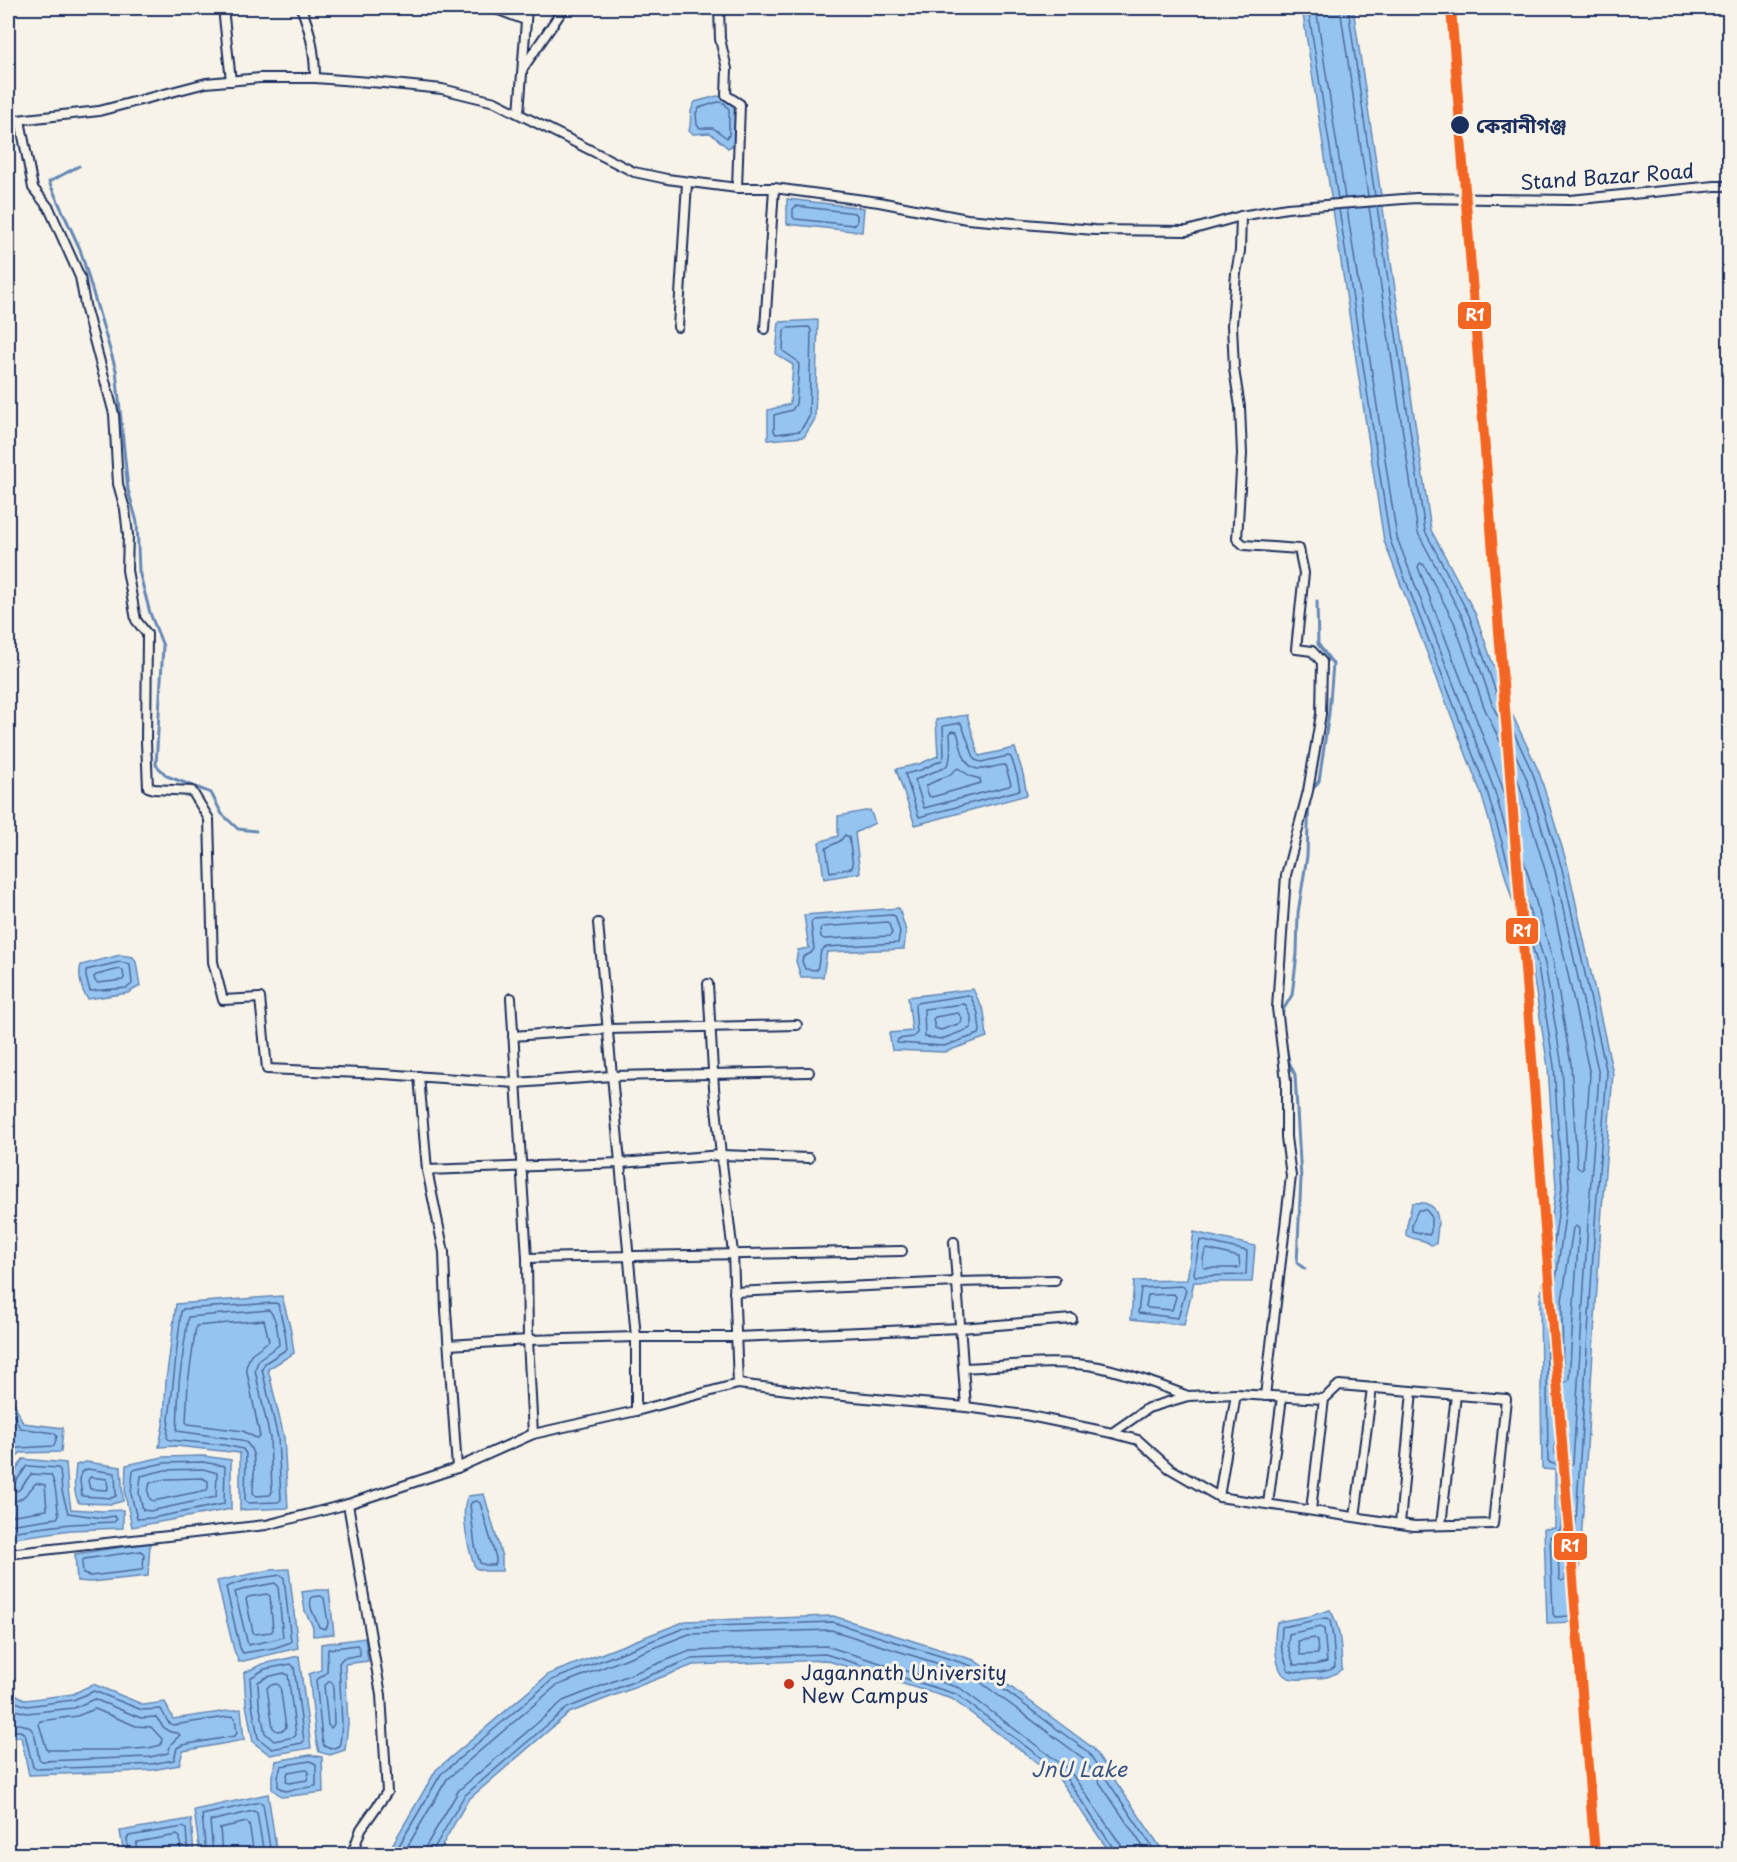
<svg xmlns="http://www.w3.org/2000/svg" width="1737" height="1862" font-family="'Playpen Sans','Noto Sans Bengali',sans-serif">
	<style>
		.water { fill: #96c4f1; stroke: #6588b6; stroke-width: 1.5 }
		.lines { fill: none; stroke-linecap: round; stroke-linejoin: round }
		.shore { stroke: #4c6b99; stroke-width: 1.5 }
		.stream { stroke: #6588b6; stroke-width: 3 }
		.street-casing { stroke: #1b2f5e; stroke-width: 12 }
		.street { stroke: #f7f3e8; stroke-width: 8 }
		.rail-1-casing { stroke: #f7f3e8; stroke-width: 15 }
		.rail-1 { stroke: #f26522; stroke-width: 10 }
		.stop-dot { fill: #1b2f5e; stroke: #f7f3e8; stroke-width: 2 }
		.poi-dot { fill: #c8321e; stroke: #f7f3e8; stroke-width: 2 }
		.labels { text-anchor: middle; dominant-baseline: central; stroke-width: 6; stroke-linejoin: round; paint-order: stroke }
		.stop-label { font-size: 20px; font-weight: bold; fill: #1b2f5e; stroke: #f7f3e8; text-anchor: start }
		.street-label { font-size: 20px; fill: #1b2f5e; stroke: #f7f3e8 }
		.poi-label { font-size: 20px; fill: #1b2f5e; stroke: #f7f3e8; text-anchor: start }
		.water-label { font-size: 21px; font-style: italic; fill: #3a5483; stroke: #f7f3e8 }
		.line-badge { stroke: #f7f3e8; stroke-width: 2 }
		.badge-label { font-size: 16px; text-anchor: middle; font-weight: bold; fill: #fff }
	</style>
	<rect width="100%" height="100%" fill="#f7f3e8"/>
	<filter id="ink" filterUnits="userSpaceOnUse"><feTurbulence type="fractalNoise" baseFrequency=".0167" numOctaves="2"/><feDisplacementMap in="SourceGraphic" scale="12" xChannelSelector="R" yChannelSelector="G"/><feConvolveMatrix kernelMatrix="1 2 1 2 8 2 1 2 1" color-interpolation-filters="sRGB"/></filter>
	<g filter="url(#ink)">
		<g class="water">
			<path d="M1302,8h51l78,522 44,83 30,86 34,73 29,95 45,207 -11,134 -26,414 -29,1 -3,-94 11,-1v-58l-13,-1 -2,-169 16,-113 -8,-120 -16,-100 -51,-174 -97,-252z"/>
			<path d="M717,96l10,2 8,7v39l-7,4 -18,-15 -17,1 -4,-3c4,-13 -2,-15 6,-29z"/>
			<path d="M787,199l77,9 -2,24 -75,-8z"/>
			<path d="M818,320l-3,99 -11,18 -36,3v-30l22,-6 3,-39 -17,-11 3,-32z"/>
			<path d="M967,715l12,41 36,-8 8,26 4,21 -112,30 -19,-56 23,-5 19,-8 -2,-36z"/>
			<path d="M870,810l5,13 -20,10 5,40 -36,6 -5,-37 19,-6v-20z"/>
			<path d="M899,908l7,23 -2,18 -77,3 -4,25h-22l-5,-16 2,-11 11,-2 -5,-33z"/>
			<path d="M120,955l13,2 3,5 4,24 -12,7 -40,6c-7,-8 -10,-24 -7,-34z"/>
			<path d="M973,989l11,23 3,25 -42,15 -53,-2 -3,-17 23,-2 -4,-34z"/>
			<path d="M1412,1203c4,0 11,-1 15,1 16,5 10,27 9,40l-5,1c-7,-7 -17,-4 -25,-10 0,-12 4,-20 6,-32z"/>
			<path d="M1194,1232l61,14 -3,36h-58l-10,43 -53,-6 3,-38 53,-1z"/>
			<path d="M282,1296l9,35 3,22 -26,16 16,68 4,71 -48,2v-57l-64,-7 -17,1 5,-27 2,-39 10,-77z"/>
			<path d="M8,1398h4l11,25 40,5 -2,24 -41,1 -12,13z"/>
			<path d="M203,1456l28,4v49l-99,18 -7,-33 1,-29 37,-8z"/>
			<path d="M23,1459l43,4 2,26 3,20 31,2 21,-1v18l-52,2 -63,9v-56z"/>
			<path d="M86,1462l35,5 2,34 -11,3 -33,-1c-7,-12 -4,-25 -3,-38z"/>
			<path d="M484,1494l18,63v14h-17l-10,-3c-6,-17 -16,-56 -7,-72z"/>
			<path d="M150,1543l-2,33 -58,6 -13,-1 -2,-27z"/>
			<path d="M289,1569l9,79 -59,14 -5,-12 -17,-69 53,-11z"/>
			<path d="M316,1590h13l5,44 -21,2v-9l-8,-16 -3,-19z"/>
			<path d="M1330,1610c11,17 11,39 12,59 -10,8 -17,9 -30,9 -8,1 -20,3 -27,-2 -11,-8 -11,-42 -8,-54l33,-6z"/>
			<path d="M833,1616l141,44 119,88 72,106h-54l-52,-75 -107,-80 -127,-39 -132,5 -124,48 -101,87 -31,54h-50l49,-84 113,-96 137,-53z"/>
			<path d="M365,1638l3,23 -23,3 3,60 -3,26 -15,5 -11,-3 -3,-13 -7,-65 12,-4v-26z"/>
			<path d="M299,1656l12,92 -41,7 -17,-13 -7,-38 -2,-31 18,-9z"/>
			<path d="M93,1684l51,21 21,-3 8,17 68,-10 3,31 -61,11 -4,14 -27,5 -31,2 -92,3 -8,-38h-13v-40l9,-2 9,5 47,-6z"/>
			<path d="M310,1755l12,2 1,35 -41,5 -10,-8v-14l4,-14z"/>
			<path d="M268,1794l9,60h-77l-6,-44z"/>
			<path d="M191,1819l3,35h-70l-4,-23z"/>
		</g>
		<g class="lines">
			<g class="shore">
				<path d="M1308,8l30,191"/>
				<path d="M1316,8l29,190"/>
				<path d="M1340,8l28,188"/>
				<path d="M1348,8l27,188"/>
				<path d="M718,102l6,1 5,6v26l-2,3 -14,-10h-13l-3,-3 -1,-12 3,-5z"/>
				<path d="M796,206l59,7 2,2v8l-4,2 -58,-6 -2,-2v-8z"/>
				<path d="M1339,209l51,331 97,251 51,175 16,100 8,121 -16,113 2,160 2,3 8,2 3,6v57l-3,4 -8,5 3,77 2,3 13,-1 2,-2 26,-406 11,-134 -45,-205 -29,-95 -34,-73 -30,-86 -44,-84 -48,-325"/>
				<path d="M1347,209l50,329 97,251 51,175 17,102 7,121 -16,114 2,153 15,12 3,-3 16,-256 10,-132 -44,-204 -29,-94 -34,-73 -29,-86 -45,-85 -49,-326"/>
				<path d="M809,327l2,3 -2,87 -9,14 -24,3 -2,-3v-16l18,-5 4,-6 3,-39 -3,-5 -13,-9 1,-21 3,-2z"/>
				<path d="M1420,563l4,2 30,57 30,85 34,73 28,93 44,202 -7,92 -2,3 -4,-3 -6,-103 -18,-104 -51,-174 -84,-219z"/>
				<path d="M961,723l14,37 6,2 27,-6 3,1 6,18 3,15 -101,27 -14,-43 16,-4 21,-10 2,-5 -1,-29z"/>
				<path d="M952,731l5,1c4,13 6,39 24,37 8,0 16,-4 24,-4l6,19 -2,2 -85,22 -9,-28c31,-17 38,-3 35,-46z"/>
				<path d="M958,768l12,8 10,3 1,4 -49,14 -3,-1 -3,-8 1,-3 22,-10z"/>
				<path d="M845,835l4,2 4,29 -2,2 -21,4 -4,-24 14,-7z"/>
				<path d="M892,915l3,1 5,16 -2,11 -72,4 -5,4 -4,19 -12,-1 -3,-8 1,-4 8,-4 3,-4 -3,-26 2,-3z"/>
				<path d="M887,922l2,2 3,9 -2,3 -66,3 -3,-2 -1,-8 2,-2z"/>
				<path d="M120,962l10,2 2,20 -5,4 -37,3 -4,-14v-7z"/>
				<path d="M120,969l3,2 1,7 -1,2 -25,3 -3,-2 -1,-4 2,-2z"/>
				<path d="M968,995l3,2 7,16 2,18 -1,3 -35,12 -47,-3 1,-4 15,-2 4,-4 -2,-28 1,-2z"/>
				<path d="M963,1004l3,1 5,11v12l-29,11 -17,-2 -1,-28z"/>
				<path d="M958,1013l4,5 -1,5 -20,7 -6,-2 -2,-9 2,-2z"/>
				<path d="M1418,1210h8l5,6v16l-2,3 -17,-4v-7z"/>
				<path d="M1576,1226l3,3 -10,150 -3,3 -3,-3 -1,-78 11,-73z"/>
				<path d="M1200,1240l47,11 -1,24 -51,1 -1,-3z"/>
				<path d="M1207,1249l32,8 1,10 -3,1h-33c-2,-4 -1,-15 3,-19z"/>
				<path d="M1183,1286l3,4 -8,28 -40,-5 3,-25z"/>
				<path d="M1174,1294l2,3 -4,13 -24,-2 -2,-2 2,-11z"/>
				<path d="M275,1303l3,1 7,28 2,17 -22,14 -3,6 16,69 3,62 -3,2 -30,1 -3,-3 1,-46 -3,-5 -19,-4 -54,-5 -3,-2 14,-126 2,-3z"/>
				<path d="M269,1310c8,8 9,24 10,35l-20,14 -4,11 15,68 2,54 -2,3 -14,1 -3,-3c0,-17 7,-47 -12,-53l-64,-9 2,-49 9,-65z"/>
				<path d="M264,1320l5,21 -18,13 -5,13 14,70 -4,1 -13,-7 -55,-7 -2,-2 2,-39 8,-57z"/>
				<path d="M8,1404l12,24 34,5 3,3 -3,10 -36,2 -10,9"/>
				<path d="M203,1462l22,4 -1,38 -72,14 -15,1 -6,-25 2,-24 31,-7z"/>
				<path d="M87,1469l28,4 1,23 -5,2 -29,-2 -2,-15 1,-9z"/>
				<path d="M203,1469l14,4 -1,24 -66,14 -7,-1 -4,-17 2,-17 24,-6z"/>
				<path d="M90,1477l17,2 1,10 -2,1 -16,-1 -2,-8z"/>
				<path d="M202,1478l6,3v7l-1,2 -54,11 -3,-2 -2,-7 2,-9 16,-4z"/>
				<path d="M8,1486l6,-2 13,-18 31,2 2,2 2,21 6,22 35,5 11,-2 3,3 -3,3 -44,2 -62,8"/>
				<path d="M8,1493l11,-3 12,-16 20,1c6,11 5,27 8,40l-2,3 -49,7"/>
				<path d="M477,1501l3,2 16,55v5l-2,2h-8l-6,-2 -5,-17 -5,-41 2,-3z"/>
				<path d="M8,1502c14,0 19,-9 28,-19l9,2 2,25 -39,6"/>
				<path d="M1564,1538l4,3 -3,38 -3,2 -3,-2 -1,-36z"/>
				<path d="M141,1551l3,3 -1,14 -2,2 -51,6 -7,-2 -1,-12 2,-3z"/>
				<path d="M281,1575l3,3 7,64 -17,6 -31,5 -3,-5 -14,-61 21,-7z"/>
				<path d="M275,1583l3,3 5,51 -10,3 -25,5 -13,-53 14,-4z"/>
				<path d="M267,1594l3,2 3,34 -2,2 -16,2 -2,-2 -7,-33 2,-2z"/>
				<path d="M321,1596l3,2 4,25 -1,4 -2,2 -6,-2c-3,-10 -12,-20 -7,-30z"/>
				<path d="M1326,1618l4,2 3,17 2,30c-8,7 -37,7 -47,3l-7,-25 1,-18z"/>
				<path d="M1320,1627l4,2 3,33 -13,3h-20l-6,-20 1,-11z"/>
				<path d="M1314,1638l3,3 1,13 -18,1 -2,-14z"/>
				<path d="M357,1645l3,3v7l-17,3 -4,5 3,61 -2,20c-3,5 -11,5 -16,2l-2,-8 -6,-58 8,-5 3,-3 1,-23z"/>
				<path d="M291,1664l3,3 10,74 -2,2 -30,6 -14,-11 -6,-34 -2,-26 15,-9z"/>
				<path d="M284,1673l4,2 8,60 -2,2 -20,4 -9,-8 -6,-30 -1,-21 9,-5z"/>
				<path d="M330,1681l3,3 1,40 -3,4 -3,-3 -4,-39z"/>
				<path d="M277,1684l3,2 6,41 -2,3 -7,1 -4,-3 -6,-40 3,-3z"/>
				<path d="M8,1703l8,-1 11,4 46,-6 21,-9 48,19 19,-1 7,13 5,3 60,-9 2,2 2,15 -2,3 -53,9 -5,3 -3,12 -23,4 -30,2 -85,3 -3,-2 -8,-33 -5,-3h-12"/>
				<path d="M95,1709l41,17 15,1 11,12 -1,6 -12,3 -29,2h-73l-8,-26 1,-3 37,-5z"/>
				<path d="M8,1710h7l12,3 47,-5 20,-9 47,19 15,-1c7,9 9,16 22,16l2,2 -9,9 -3,9 -18,4 -108,4 -3,-2c-5,-25 -1,-37 -31,-35"/>
				<path d="M310,1761l6,3v22l-31,5 -7,-4v-11l3,-10z"/>
				<path d="M306,1769l3,3 -2,8 -18,3 -3,-2 2,-9z"/>
				<path d="M129,1854l-2,-15 2,-3 54,-9 3,2 2,25"/>
				<path d="M137,1854l-1,-9 1,-3 40,-7 3,2 1,17"/>
				<path d="M206,1854l-4,-39 58,-13 3,2 8,50"/>
				<path d="M213,1854l-3,-33 44,-10 3,2 7,41"/>
				<path d="M222,1854l-2,-26 27,-6 2,2 5,30"/>
				<path d="M394,1854l47,-80 111,-94 135,-53 145,-5 140,44 116,86 69,102"/>
				<path d="M403,1854l44,-75 109,-93 133,-52 142,-4 137,43 115,85 65,96"/>
				<path d="M424,1854l2,-8 33,-56 104,-89 127,-50 136,-5 134,42 109,82 52,75 2,9"/>
				<path d="M432,1854l1,-4 31,-54 103,-88 124,-49 134,-5 131,40 108,81 50,74 2,5"/>
			</g>
			<g class="stream">
				<path d="M79,166l-30,16 31,67 36,121 12,120 9,32 2,49 11,42 13,33 -7,119 11,11 44,17 11,21 16,15 18,2"/>
				<path d="M1311,791l8,-10 10,-68 4,-49 -15,-20 -1,-43"/>
				<path d="M1305,1269l-8,-6 4,-84 -6,-104 -6,-13 -7,-39 1,-13 9,-15 5,-41 1,-41 9,-57 2,-59"/>
			</g>
			<g class="street-casing">
				<g id="street">
					<path d="M223,8l8,73"/>
					<path d="M301,8c10,23 14,44 14,70"/>
					<path d="M493,8l32,12"/>
					<path d="M719,8l1,31 7,30 -1,26 14,9 -3,84"/>
					<path d="M523,68l41,-60"/>
					<path d="M519,113l8,-105"/>
					<path d="M20,120l13,68 16,20 31,69 6,33 28,104 4,70 7,25 3,26 -1,35 9,50 11,14 -1,108 2,45 6,2 38,2 17,28 4,143 10,38 37,-2 7,71 116,5 133,9 96,-7 197,-4"/>
					<path d="M8,121l91,-10 107,-28 54,-5h55l68,5 59,6 53,13 139,70 33,7 70,9h37l105,14 88,17 127,11 93,1 54,-15 46,-8 129,-10 154,2 145,-14h15"/>
					<path d="M1241,216l-1,35 -4,22 -4,52 2,44 6,38 2,47 -5,85 7,6 55,4 5,24 -8,76 16,2 10,11 -1,52 -13,77 -22,84 -9,133 9,73v56l5,39 -26,220"/>
					<path d="M678,327l9,-144"/>
					<path d="M765,329l9,-141"/>
					<path d="M598,923l38,414v74"/>
					<path d="M708,984l6,104 7,67 12,98 5,131"/>
					<path d="M511,998l16,260 1,82 5,94"/>
					<path d="M513,1036l95,-7 189,-4"/>
					<path d="M419,1076l8,94 194,-7 100,-8 88,3"/>
					<path d="M427,1170l17,82 2,58 11,158"/>
					<path d="M954,1242l12,165"/>
					<path d="M527,1258l375,-7"/>
					<path d="M734,1292l223,-10 98,-2"/>
					<path d="M449,1345l79,-5 108,-3h100l225,-9 111,-9"/>
					<path d="M964,1368c41,-2 96,-9 135,-1 31,7 60,18 89,29"/>
					<path d="M1112,1433l26,7 31,28 50,29 195,29 79,-2 13,-125 -167,-14 -15,14 -88,-5 -17,103"/>
					<path d="M348,1504l33,191 6,97 -26,37 -9,25"/>
					<path d="M1268,1504l14,-107"/>
					<path d="M1311,1510l13,-111"/>
					<path d="M1355,1517l17,-129"/>
					<path d="M1400,1524l12,-133"/>
					<path d="M1441,1525l15,-130"/>
					<path d="M8,1554l258,-29 82,-21 109,-36 76,-34 103,-23 102,-27 83,10 145,13 59,8 87,18 36,-25 40,-12 48,-2"/>
					<path d="M16,1854h1"/>
				</g>
			</g>
			<use href="#street" class="street"/>
			<g class="rail-1-casing">
				<path id="rail-1" d="M1451,8l99,1285 45,561"/>
			</g>
			<use href="#rail-1" class="rail-1"/>
		</g>
	</g>
	<circle class="stop-dot" cx="1460" cy="125" r="10"/>
	<circle class="poi-dot" cx="789" cy="1684" r="6"/>
	<g class="labels">
		<g class="stop-label">
			<text x="1476" y="125">কেরানীগঞ্জ</text>
		</g>
		<g class="street-label">
			<text transform="translate(1607 176) rotate(-4)">Stand Bazar Road</text>
		</g>
		<g class="poi-label">
			<text x="801" y="1672">Jagannath University<tspan x="801" dy="23">New Campus</tspan></text>
		</g>
		<g class="water-label">
			<text x="1079" y="1768">JnU Lake</text>
		</g>
	</g>
	<g class="line-badge">
		<rect x="1457" y="301" width="35" height="29" rx="6" fill="#f26522"/>
		<rect x="1505" y="917" width="34" height="28" rx="6" fill="#f26522"/>
		<rect x="1553" y="1532" width="35" height="29" rx="6" fill="#f26522"/>
	</g>
	<g class="badge-label">
		<text x="1475" y="321">R1</text>
		<text x="1522" y="937">R1</text>
		<text x="1570" y="1552">R1</text>
	</g>
	<rect width="1737" height="1862" fill="none" stroke="#f7f3e8" stroke-width="30"/>
	<rect x="15" y="15" width="1707" height="1832" fill="none" stroke="#1b2f5e" stroke-width="2" filter="url(#ink)"/>
</svg>
